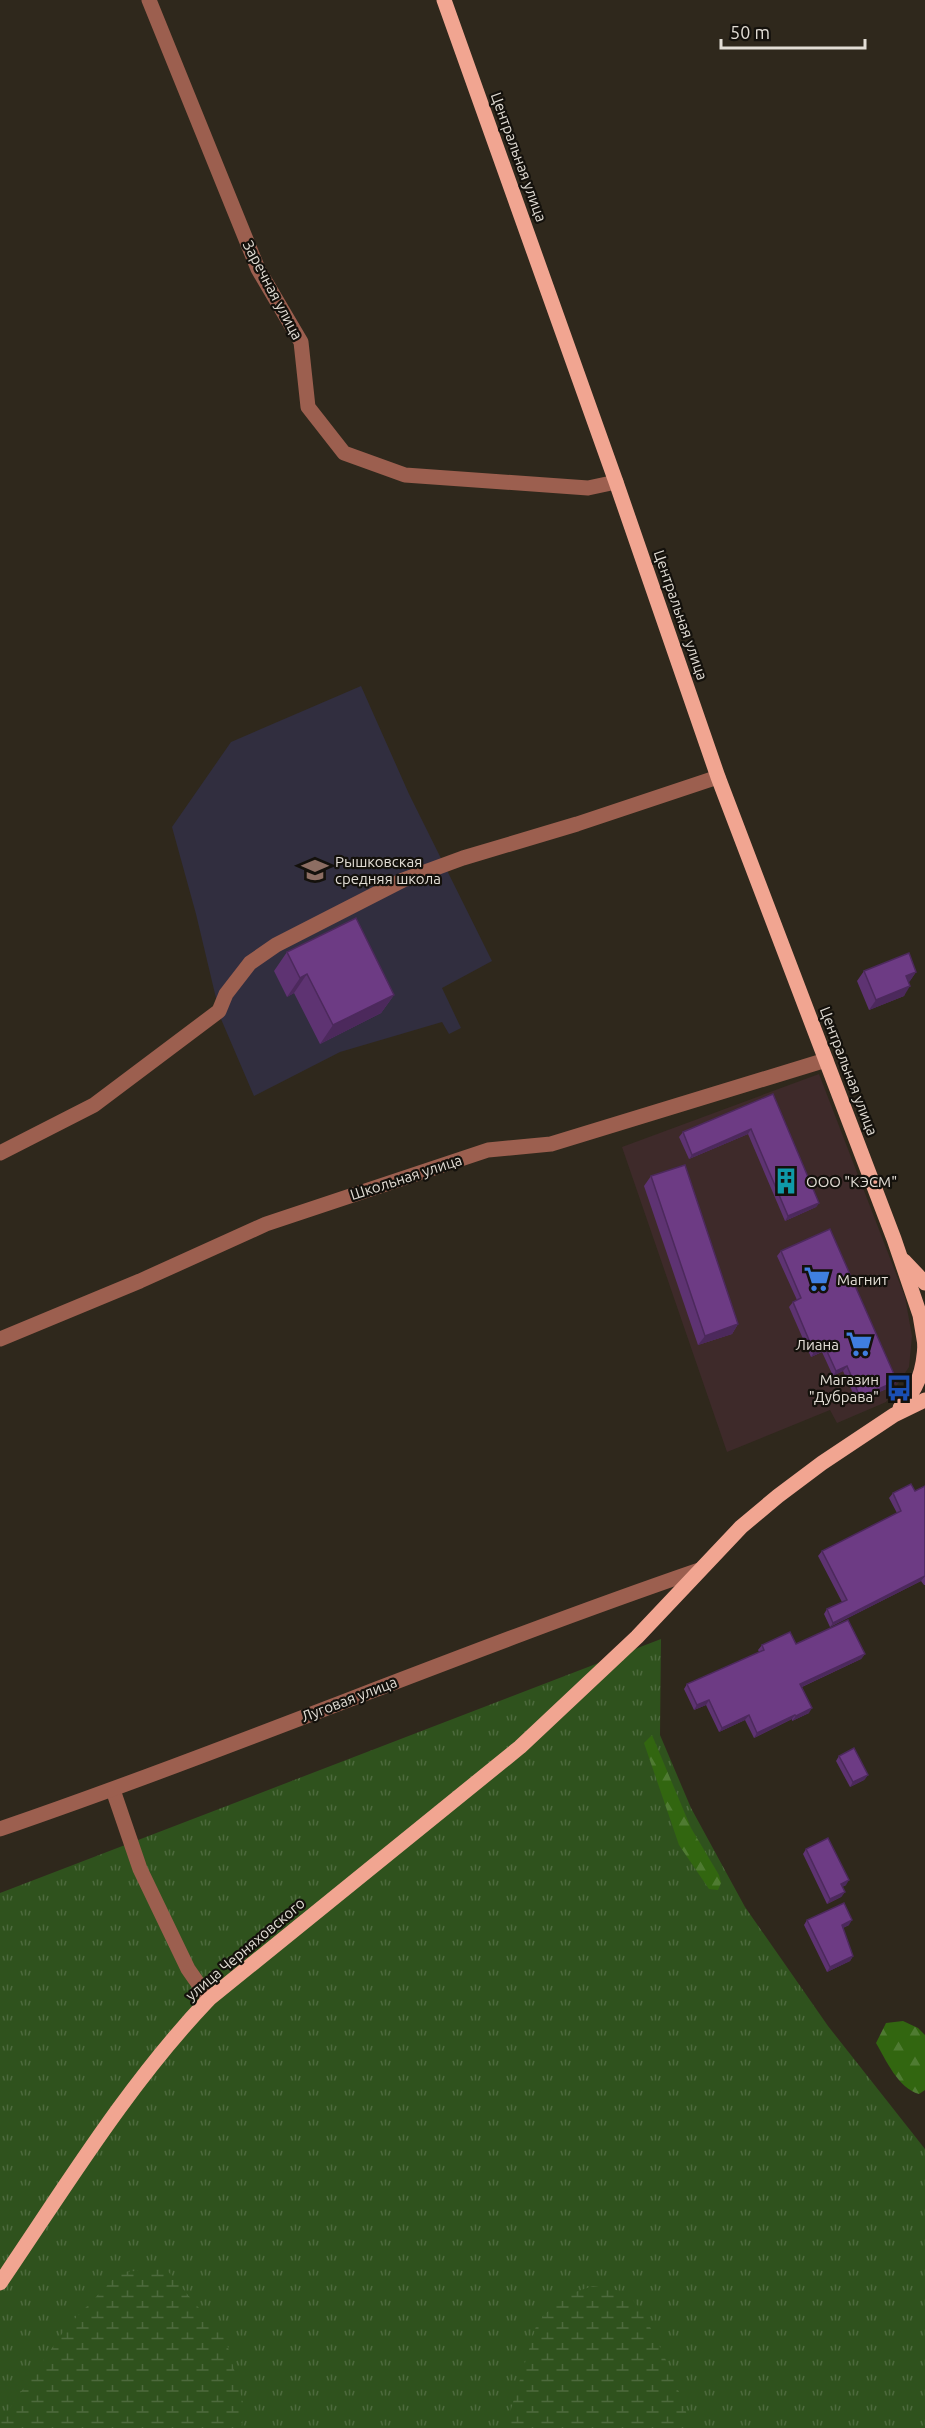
<svg xmlns="http://www.w3.org/2000/svg" width="925" height="2428" font-family="Ubuntu,sans-serif">
	<style>
		.commercial { fill: #3e2a2a }
		.education { fill: #312e3f }
		.grass { fill: url(#grass-tufts) }
		.forest { fill: url(#forest-firs) }
		.wetland { fill: url(#wetland-marsh) }
		.lines { fill: none; stroke-linecap: round; stroke-linejoin: round }
		.minor { stroke: #9c5f4f; stroke-width: 15 }
		.major { stroke: #f1a591; stroke-width: 15 }
		.wall { fill: #5e3372 }
		.shaded-wall { fill: #4c295c }
		.building { fill: #6d3b84; stroke: #4c295c; stroke-width: 1.5 }
		.labels { text-anchor: middle; dominant-baseline: central; stroke-width: 4.5; stroke-linejoin: round; paint-order: stroke }
		.street-label { font-size: 15px; fill: #e2ddd5; stroke: #14110c }
		.poi-label { font-size: 15px; fill: #e2ddd5; stroke: #14110c; text-anchor: start }
	</style>
	<defs>
		<pattern id="grass-tufts" width="24" height="20" patternUnits="userSpaceOnUse" patternTransform="scale(1.5)"><rect width="24" height="20" fill="#2f521d"/><path d="M3 7l-1-3M5 7V3M7 7l1-3M15 17l-1-3M17 17v-4M19 17l1-3" fill="none" stroke="#4d6a3d"/></pattern>
		<pattern id="forest-firs" width="22" height="20" patternUnits="userSpaceOnUse" patternTransform="scale(1.5)"><rect width="22" height="20" fill="#326610"/><path d="M5 1l3.5 6h-7zM16 11l3.5 6h-7z" fill="#4f7b32"/></pattern>
		<pattern id="wetland-marsh" width="20" height="14" patternUnits="userSpaceOnUse" patternTransform="scale(1.5)"><rect width="20" height="14" fill="#2f521d"/><path d="M1 5h8M5 5V1M11 12h8M15 12V8" fill="none" stroke="#4d6a3d"/></pattern>
	</defs>
	<rect width="100%" height="100%" fill="#2f281c"/>
	<path class="commercial" d="M819,1074l86,223 7,39 -3,31 -23,35 -49,21 -7,-13 -103,42 -105,-305z"/>
	<path class="education" d="M361,686l48,108 83,167 -50,27 19,40 -12,6 -7,-12 -102,30 -86,44 -33,-77 -25,-105 -24,-87 59,-85z"/>
	<path class="grass" d="M661,1639l-1,96 31,73 54,99 83,119 97,123v279h-925v-535z"/>
	<g class="forest">
		<path d="M652,1735l39,93 28,47 2,8 -3,7 -9,-1 -30,-44 -35,-102z"/>
		<path d="M903,2021l15,7 7,7v55l-6,4c-21,-6 -33,-34 -43,-51l10,-20z"/>
	</g>
	<g class="wetland">
		<path d="M166,2269l60,71 19,70 -4,18h-241v-6l66,-94 54,-56z"/>
		<path d="M593,2286c10,2 24,3 32,7 22,12 60,110 66,135h-183v-9l29,-96 24,-26z"/>
	</g>
	<g class="lines">
		<g class="minor">
			<path d="M149,0l109,269 43,73 7,65 36,46 61,22 183,13 28,-6"/>
			<path d="M0,1153l94,-48 125,-94 7,-17 24,-31 26,-18 127,-65 60,-22 114,-34 141,-47"/>
			<path d="M0,1339l140,-58 126,-57 222,-74 63,-6 275,-84"/>
			<path d="M113,1790l27,79 48,100 21,30"/>
			<path d="M0,1829c235,-81 464,-178 699,-259"/>
		</g>
		<g class="major">
			<path d="M444,0l172,482 102,295 176,462 26,76 5,30"/>
			<path d="M904,1261l21,22"/>
			<path d="M900,1408c18,-20 24,-38 25,-65"/>
			<path d="M0,2283c66,-97 128,-199 209,-284l311,-252 117,-110 104,-110 37,-31 44,-33 72,-48 31,-15"/>
		</g>
	</g>
	<g class="wall">
		<path d="M287,952l107,43 -13,18 -61,31 -26,-51 -7,4 -13,-26z"/>
		<path d="M864,971l52,1 -7,10 -5,14 -35,14 -12,-29z"/>
		<path d="M773,1094l46,109 -3,4 -31,14 -37,-87 -59,25 -10,-22 4,-5z"/>
		<path d="M651,1176l87,148 -6,10 -34,11 -54,-159z"/>
		<path d="M781,1251l116,130 -4,5 -36,16 -14,-31 -10,5 -11,-24 -11,5 -22,-50 4,-5 4,-2 -20,-44z"/>
		<path d="M925,1486v99h-1l-3,-4 -91,46 -6,-13 3,-5 15,-7 -24,-46 4,-5 75,-38 -8,-15 4,-5 22,-2z"/>
		<path d="M796,1644l69,10 -4,5 -59,28 7,26 -17,8v-2l-38,19 -9,-18 -26,12 -13,-27 -12,5 -10,-21 3,-5 72,-32 -1,-2 4,-5z"/>
		<path d="M839,1756l29,19 -4,5 -14,7 -14,-26z"/>
		<path d="M806,1849l40,36 -4,2 3,5 -4,5 -14,7 -24,-50z"/>
		<path d="M807,1920l42,5 -6,3 10,28 -3,5 -23,11 -23,-47z"/>
	</g>
	<g class="shaded-wall">
		<path d="M916,972l-6,9 -11,5 7,-10z"/>
		<path d="M307,974l-13,19 -7,4 13,-19z"/>
		<path d="M910,986l-6,10 -35,14 7,-10z"/>
		<path d="M394,995l-13,18 -61,31 13,-19z"/>
		<path d="M751,1129l-3,5 -59,25 3,-4z"/>
		<path d="M819,1203l-3,4 -31,14 3,-5z"/>
		<path d="M738,1324l-6,10 -34,11 7,-9z"/>
		<path d="M825,1347l-3,5 -11,5 3,-5z"/>
		<path d="M847,1366l-4,5 -10,5 3,-5z"/>
		<path d="M897,1381l-4,5 -36,16 3,-5z"/>
		<path d="M925,1576l-4,5 -91,46 3,-4z"/>
		<path d="M865,1654l-4,5 -64,30 3,-5z"/>
		<path d="M709,1700l-3,5 -12,5 3,-5z"/>
		<path d="M812,1708l-3,5 -17,8 4,-5z"/>
		<path d="M749,1715l-4,5 -26,12 3,-4z"/>
		<path d="M795,1715l-3,4 -38,19 3,-5z"/>
		<path d="M868,1775l-4,5 -14,7 3,-5z"/>
		<path d="M849,1880l-3,5 -8,4 3,-5z"/>
		<path d="M845,1892l-4,5 -14,7 3,-5z"/>
		<path d="M852,1920l-3,5 -11,5 4,-5z"/>
		<path d="M853,1956l-3,5 -23,11 3,-5z"/>
	</g>
	<g class="building">
		<path d="M356,918l38,77 -61,30 -26,-51 -7,4 -13,-26z"/>
		<path d="M909,953l7,19 -10,4 4,10 -34,14 -12,-29z"/>
		<path d="M773,1094l46,109 -31,13 -37,-87 -59,26 -9,-23z"/>
		<path d="M685,1165l53,159 -33,12 -54,-160z"/>
		<path d="M830,1229l67,152 -37,16 -13,-31 -11,5 -11,-24 -11,5 -21,-50 8,-4 -20,-47z"/>
		<path d="M911,1484l4,7 10,-5v90l-92,47 -6,-14 20,-9 -25,-49 79,-40 -8,-18z"/>
		<path d="M848,1620l17,34 -65,30 12,24 -16,8 -1,-1 -38,18 -8,-18 -27,13 -13,-28 -12,5 -10,-21 77,-34 -2,-5 28,-13 6,12z"/>
		<path d="M854,1748l14,27 -15,7 -14,-26z"/>
		<path d="M828,1838l21,42 -8,4 4,8 -15,7 -24,-50z"/>
		<path d="M844,1903l8,17 -10,5 11,31 -23,11 -23,-47z"/>
	</g>
	<defs>
		<g id="school-bare" transform="scale(2.07)"><path d="M0-5L7-2L0 1L-7-2ZM-4 1L0 2.5L4 1V4Q0 6-4 4Z" fill="#8d6e63" stroke="#14110c" stroke-width="2.5" paint-order="stroke"/></g>
		<g id="building-bare" transform="scale(2.07)"><path d="M-4-6H4V6H1V3H-1V6H-4ZM-2.5-4.3h1.7v1.8h-1.7ZM.8-4.3h1.7v1.8H.8ZM-2.5-1h1.7V.8h-1.7ZM.8-1h1.7V.8H.8Z" fill="#0f9aa8" stroke="#14110c" stroke-width="2.5" paint-order="stroke"/></g>
		<g id="supermarket-bare" transform="scale(2.07)"><path d="M-6-5.5h2.5l.6 2H6L4.5 2H-2.5L-4.4-4H-6ZM-1.5 3.2a1.3 1.3 0 1 0 .1 0ZM3 3.2a1.3 1.3 0 1 0 .1 0Z" fill="#3f7fe0" stroke="#14110c" stroke-width="2.5" paint-order="stroke"/></g>
		<g id="bus-bare" transform="scale(2.07)"><path d="M-5-6H5V4H4V6H2V4H-2V6H-4V4H-5ZM-3.5-4V0h7V-4ZM-3.5 1.2v1.5H-2V1.2ZM2 1.2v1.5H3.5V1.2Z" fill="#1a4fb4" stroke="#14110c" stroke-width="2.5" paint-order="stroke"/></g>
	</defs>
	<g fill-rule="evenodd">
		<use href="#school-bare" x="315" y="870"/>
		<use href="#building-bare" x="786" y="1181"/>
		<use href="#supermarket-bare" x="817" y="1279"/>
		<use href="#supermarket-bare" x="859" y="1344"/>
		<use href="#bus-bare" x="899" y="1388"/>
	</g>
	<g class="labels">
		<g class="street-label">
			<text transform="translate(519 157) rotate(70)">Центральная улица</text>
			<text transform="translate(273 290) rotate(62)">Заречная улица</text>
			<text transform="translate(681 615) rotate(71)">Центральная улица</text>
			<text transform="translate(849 1071) rotate(69)">Центральная улица</text>
			<text transform="translate(406 1177) rotate(-18)">Школьная улица</text>
			<text transform="translate(349 1699) rotate(-21)">Луговая улица</text>
			<text transform="translate(245 1949) rotate(-40)">улица Черняховского</text>
		</g>
		<g class="poi-label">
			<text x="335" y="861">Рышковская<tspan x="335" dy="17">средняя школа</tspan></text>
			<text x="806" y="1181">ООО "КЭСМ"</text>
			<text x="837" y="1279">Магнит</text>
			<text x="839" y="1344" text-anchor="end">Лиана</text>
			<text x="879" y="1379" text-anchor="end">Магазин<tspan x="879" dy="17">"Дубрава"</tspan></text>
		</g>
	</g>
	<path d="M721 39v9h144v-9" fill="none" stroke="#e2ddd5" stroke-width="3"/>
	<text x="730" y="39" font-size="18" fill="#e2ddd5" stroke="#14110c" stroke-width="4.5" paint-order="stroke">50 m</text>
</svg>
